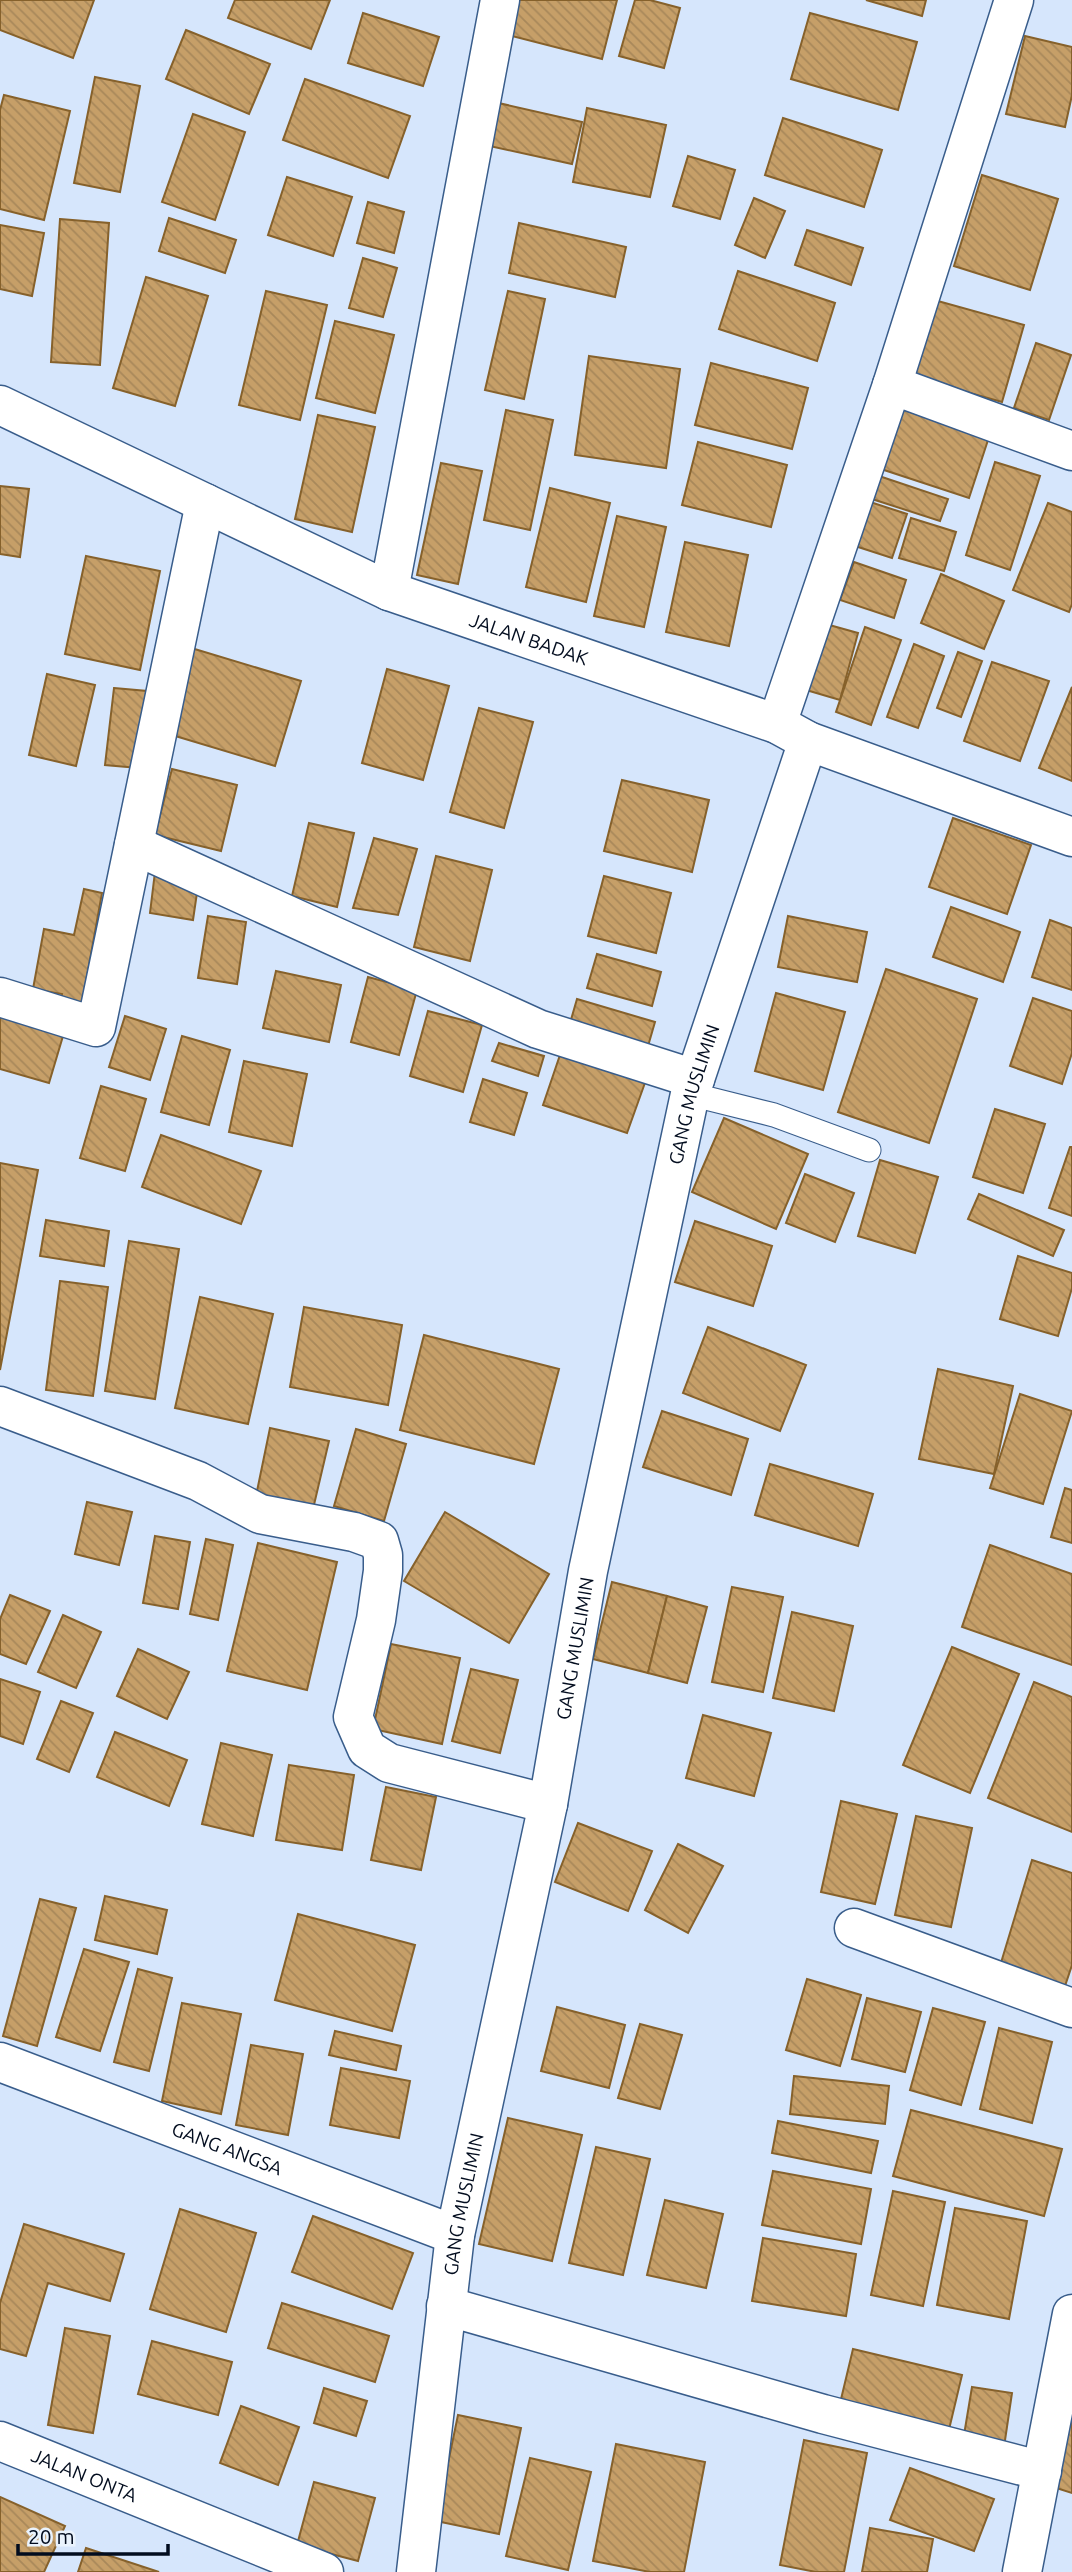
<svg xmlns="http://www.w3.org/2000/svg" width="1072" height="2572" font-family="Ubuntu,sans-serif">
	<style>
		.building { fill: url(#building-back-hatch); stroke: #86612b; stroke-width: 2 }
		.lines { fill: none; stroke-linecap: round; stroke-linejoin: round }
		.service-casing { stroke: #395d8b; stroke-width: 25 }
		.minor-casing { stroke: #395d8b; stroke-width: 41 }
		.service { stroke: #fff; stroke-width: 23 }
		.minor { stroke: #fff; stroke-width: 38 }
		.labels { text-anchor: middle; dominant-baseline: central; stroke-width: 6; stroke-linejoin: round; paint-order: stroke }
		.street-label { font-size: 19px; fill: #020c1e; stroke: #eaf3fd }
	</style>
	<defs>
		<pattern id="building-back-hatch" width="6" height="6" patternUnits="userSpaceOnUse" patternTransform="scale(1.75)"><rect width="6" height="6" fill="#c69f68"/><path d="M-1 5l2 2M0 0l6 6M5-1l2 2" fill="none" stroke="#a8885a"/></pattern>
	</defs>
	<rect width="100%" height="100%" fill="#d6e6fc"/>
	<g class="building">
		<path d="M0,0h94l-21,58 -73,-28z"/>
		<path d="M235,0h95l-19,49 -83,-31z"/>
		<path d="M518,0h99l-15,59 -94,-24z"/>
		<path d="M635,0h15l30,8 -16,60 -45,-12z"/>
		<path d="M866,0h60l-4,16z"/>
		<path d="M363,13l76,24 -16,49 -75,-23z"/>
		<path d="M810,13l107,29 -19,68 -107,-31z"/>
		<path d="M186,30l84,34 -21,50 -83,-35z"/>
		<path d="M1025,36l47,11v48l-7,32 -59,-13z"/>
		<path d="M95,77l45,9 -20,106 -46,-9z"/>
		<path d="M305,79l105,37 -22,62 -105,-38z"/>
		<path d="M4,95l66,16 -26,109 -44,-11v-99z"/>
		<path d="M494,102l88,20 -10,42 -87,-19z"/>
		<path d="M587,108l79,17 -16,72 -77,-15z"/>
		<path d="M193,114l52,18 -30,88 -53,-18z"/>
		<path d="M783,118l99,32 -18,57 -99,-32z"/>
		<path d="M688,156l47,14 -15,49 -47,-13z"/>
		<path d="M982,175l76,24 -28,91 -76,-24z"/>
		<path d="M287,177l65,20 -19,59 -65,-21z"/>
		<path d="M754,198l31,13 -20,47 -30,-13z"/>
		<path d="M368,202l36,10 -10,41 -37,-10z"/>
		<path d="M169,218l67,22 -11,33 -66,-22z"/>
		<path d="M60,219l49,4 -9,142 -49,-3z"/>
		<path d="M519,223l107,24 -11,50 -106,-24z"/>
		<path d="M0,225l44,8 -12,63 -32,-7z"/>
		<path d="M807,230l56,18 -12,37 -56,-20z"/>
		<path d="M363,258l34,10 -14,49 -34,-9z"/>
		<path d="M738,271l97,32 -18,58 -98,-32z"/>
		<path d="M146,277l62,19 -33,110 -62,-18z"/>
		<path d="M266,291l61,14 -27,115 -61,-15z"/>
		<path d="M508,291l37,8 -21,100 -39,-9z"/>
		<path d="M927,298l97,27 -22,77 -96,-27z"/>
		<path d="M335,321l59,14 -19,78 -59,-15z"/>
		<path d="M1036,343l35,12 -22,65 -35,-12z"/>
		<path d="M589,356l91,13 -14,99 -91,-13z"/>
		<path d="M711,363l97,25 -16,61 -97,-24z"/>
		<path d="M895,407l94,30 -20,61 -94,-31z"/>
		<path d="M506,410l47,10 -23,110 -46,-10z"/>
		<path d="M318,415l57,12 -23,105 -57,-13z"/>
		<path d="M698,442l89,23 -16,62 -89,-22z"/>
		<path d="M995,462l45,14 -30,94 -44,-15z"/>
		<path d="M441,463l41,8 -24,113 -41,-9z"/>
		<path d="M879,476l69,23 -8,22 -68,-22z"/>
		<path d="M0,486l29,3 -9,68 -20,-3z"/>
		<path d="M550,488l60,15 -24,99 -60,-15z"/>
		<path d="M864,500l43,14 -15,44 -43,-14z"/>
		<path d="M1048,503l24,9v92l-3,8 -56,-22z"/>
		<path d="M617,516l49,11 -22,100 -50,-11z"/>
		<path d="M911,518l45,14 -12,39 -45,-13z"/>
		<path d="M685,542l63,13 -19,91 -63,-14z"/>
		<path d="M86,556l74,15 -20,99 -75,-16z"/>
		<path d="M854,562l52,18 -12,38 -54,-18z"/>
		<path d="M941,574l63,27 -20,48 -63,-26z"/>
		<path d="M815,621l43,12 -18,67 -44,-13z"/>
		<path d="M865,627l36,13 -30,85 -35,-13z"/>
		<path d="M914,644l30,12 -26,72 -31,-11z"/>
		<path d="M188,647l113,34 -26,85 -113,-34z"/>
		<path d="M958,652l24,9 -21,56 -24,-9z"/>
		<path d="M992,662l57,19 -29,80 -56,-20z"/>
		<path d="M387,669l62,17 -26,94 -61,-17z"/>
		<path d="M47,674l48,11 -19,81 -47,-11z"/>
		<path d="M1072,687v94l-33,-13z"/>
		<path d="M114,688l33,3 -9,77 -33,-3z"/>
		<path d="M479,708l54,14 -29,106 -54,-16z"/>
		<path d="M172,769l65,16 -16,66 -66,-16z"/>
		<path d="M622,780l87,20 -17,72 -88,-21z"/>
		<path d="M953,818l78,27 -24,69 -78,-27z"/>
		<path d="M309,823l45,10 -17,74 -45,-11z"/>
		<path d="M374,838l43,11 -19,66 -45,-7z"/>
		<path d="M436,856l56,14 -22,91 -56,-14z"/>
		<path d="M155,872l44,7 -6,41 -43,-7z"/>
		<path d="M604,876l67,17 -15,60 -68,-17z"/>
		<path d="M84,889l18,4 -20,111h-22l2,-10 -29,-5 11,-60 30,6z"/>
		<path d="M951,907l69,25 -17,50 -70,-25z"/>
		<path d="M208,916l38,6 -9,62 -39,-6z"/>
		<path d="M788,916l79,16 -10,50 -79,-15z"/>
		<path d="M1050,920l22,8v62l-40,-13z"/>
		<path d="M597,954l64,18 -9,34 -65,-18z"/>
		<path d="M886,969l91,30 -48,144 -91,-31z"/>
		<path d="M276,971l65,14 -12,57 -66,-14z"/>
		<path d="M368,977l49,13 -18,65 -48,-13z"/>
		<path d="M776,993l69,19 -22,78 -68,-19z"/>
		<path d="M1033,998l39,13v42l-10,31 -52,-18z"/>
		<path d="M577,999l78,23 -9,31 -78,-23z"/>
		<path d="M0,1007l66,19 -17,57 -49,-14z"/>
		<path d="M428,1011l54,14 -19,67 -53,-16z"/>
		<path d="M125,1016l41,13 -16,51 -41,-13z"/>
		<path d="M182,1036l48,14 -21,75 -48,-13z"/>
		<path d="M499,1043l45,13 -6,20 -46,-15z"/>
		<path d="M561,1052l85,28 -19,53 -84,-28z"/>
		<path d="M244,1061l63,13 -15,72 -63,-14z"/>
		<path d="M483,1079l44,14 -13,42 -44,-13z"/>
		<path d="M101,1086l45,13 -21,72 -45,-13z"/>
		<path d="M995,1109l50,15 -22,69 -50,-16z"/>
		<path d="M724,1118l84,36 -32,75 -84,-37z"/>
		<path d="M161,1135l100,36 -20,53 -99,-37z"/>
		<path d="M1070,1147h2v69l-23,-8z"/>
		<path d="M880,1160l58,17 -23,76 -57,-17z"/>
		<path d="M0,1163l38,7 -38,200z"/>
		<path d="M805,1174l49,19 -19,49 -49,-19z"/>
		<path d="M979,1194l85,36 -11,26 -85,-37z"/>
		<path d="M46,1220l63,11 -5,35 -64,-10z"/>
		<path d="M695,1221l77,25 -19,60 -78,-24z"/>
		<path d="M129,1241l50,8 -24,150 -50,-8z"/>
		<path d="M1018,1256l54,17v15l-14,48 -58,-17z"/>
		<path d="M60,1281l48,6 -15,109 -47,-6z"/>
		<path d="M200,1297l73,17 -25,110 -73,-16z"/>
		<path d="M304,1307l98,18 -14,80 -98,-18z"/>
		<path d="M708,1327l98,38 -26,66 -97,-38z"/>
		<path d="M424,1335l135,34 -25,95 -134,-34z"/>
		<path d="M938,1369l75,17 -19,88 -75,-15z"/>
		<path d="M1020,1394l52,17 -29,93 -53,-16z"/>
		<path d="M662,1411l86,28 -17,56 -88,-28z"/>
		<path d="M270,1428l59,13 -16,68 -57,-13z"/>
		<path d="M356,1429l50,15 -22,77 -50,-15z"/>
		<path d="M770,1464l103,30 -15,52 -103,-31z"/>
		<path d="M1065,1488l7,2v53l-21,-6z"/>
		<path d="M87,1502l45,10 -13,53 -44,-11z"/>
		<path d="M445,1512l104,62 -40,69 -105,-62z"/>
		<path d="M155,1536l35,6 -12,67 -35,-6z"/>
		<path d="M206,1539l27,6 -15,75 -28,-6z"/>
		<path d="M258,1543l79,19 -30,128 -80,-19z"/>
		<path d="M990,1545l82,29v91l-110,-38z"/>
		<path d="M612,1582l55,14 -19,77 -55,-14z"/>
		<path d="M732,1587l51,10 -20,95 -51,-10z"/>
		<path d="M10,1595l40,16 -24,53 -26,-10v-35z"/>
		<path d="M667,1596l40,11 -20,76 -39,-10z"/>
		<path d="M792,1612l61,14 -19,85 -61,-13z"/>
		<path d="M63,1615l38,17 -25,56 -38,-16z"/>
		<path d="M391,1644l69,14 -18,86 -69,-15z"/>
		<path d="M952,1647l67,27 -49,119 -67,-28z"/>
		<path d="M138,1649l51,23 -22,47 -50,-23z"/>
		<path d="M471,1669l47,11 -18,73 -48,-12z"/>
		<path d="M0,1679l40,13 -17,52 -23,-8z"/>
		<path d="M1034,1682l38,15v135l-84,-34z"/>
		<path d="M61,1701l32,12 -24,59 -32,-13z"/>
		<path d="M703,1715l68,18 -17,63 -68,-18z"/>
		<path d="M115,1732l72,28 -18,46 -72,-29z"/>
		<path d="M221,1743l51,12 -19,81 -51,-12z"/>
		<path d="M289,1765l65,10 -12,75 -66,-10z"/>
		<path d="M386,1787l50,10 -15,73 -50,-10z"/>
		<path d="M841,1801l56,13 -22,90 -54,-12z"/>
		<path d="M916,1816l56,12 -21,99 -56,-12z"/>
		<path d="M578,1823l74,28 -24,60 -73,-29z"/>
		<path d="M678,1844l45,22 -35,67 -43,-23z"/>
		<path d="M1032,1860l40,13v92l-7,21 -65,-20z"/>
		<path d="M105,1896l62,14 -10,44 -62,-14z"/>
		<path d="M40,1899l36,9 -39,138 -34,-10z"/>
		<path d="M298,1914l117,31 -23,86 -117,-31z"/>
		<path d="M84,1949l45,13 -29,89 -44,-14z"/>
		<path d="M138,1969l34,9 -23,93 -35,-9z"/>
		<path d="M807,1979l54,16 -21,71 -54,-16z"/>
		<path d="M867,1998l54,14 -16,60 -53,-13z"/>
		<path d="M182,2003l59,11 -20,100 -59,-13z"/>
		<path d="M557,2007l68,18 -16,63 -68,-17z"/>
		<path d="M933,2008l52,14 -24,83 -51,-15z"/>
		<path d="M640,2024l42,11 -22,74 -42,-11z"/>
		<path d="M999,2028l53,14 -20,81 -52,-14z"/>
		<path d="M335,2031l66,15 -5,24 -67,-15z"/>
		<path d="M251,2045l52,9 -15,81 -52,-10z"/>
		<path d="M341,2068l69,13 -11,57 -69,-13z"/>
		<path d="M794,2076l95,10 -4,38 -95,-10z"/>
		<path d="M911,2110l151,39 -18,67 -151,-40z"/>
		<path d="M508,2118l74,17 -30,126 -73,-17z"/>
		<path d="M778,2121l100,20 -7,32 -99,-20z"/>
		<path d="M596,2147l54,12 -27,116 -54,-12z"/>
		<path d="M773,2171l98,18 -10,55 -99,-19z"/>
		<path d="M893,2191l52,11 -22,104 -52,-11z"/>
		<path d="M665,2200l58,14 -17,74 -59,-13z"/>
		<path d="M955,2208l72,13 -18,98 -72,-14z"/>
		<path d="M180,2209l76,24 -30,99 -76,-23z"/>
		<path d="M313,2216l100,37 -21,56 -100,-37z"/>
		<path d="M24,2224l100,30 -14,47 -62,-18 -22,73 -26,-7v-46z"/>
		<path d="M763,2238l93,16 -10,62 -94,-15z"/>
		<path d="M282,2303l107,33 -14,46 -107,-34z"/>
		<path d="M65,2328l45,8 -17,97 -45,-8z"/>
		<path d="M152,2341l80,21 -14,53 -80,-21z"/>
		<path d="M853,2349l109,26 -16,67 -109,-26z"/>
		<path d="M972,2387l40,6 -8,54 -41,-6z"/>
		<path d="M324,2388l43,13 -11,35 -42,-13z"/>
		<path d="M241,2406l58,21 -21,58 -58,-22z"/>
		<path d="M1072,2411v82l-25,-8z"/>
		<path d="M458,2415l63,13 -22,106 -63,-13z"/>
		<path d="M804,2440l63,13 -23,119h-28l-36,-7z"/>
		<path d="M616,2444l89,18 -21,110h-34l-57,-11z"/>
		<path d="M530,2458l61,14 -23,98 -62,-14z"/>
		<path d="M910,2468l84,31 -20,52 -84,-31z"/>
		<path d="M314,2482l61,16 -17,63 -61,-16z"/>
		<path d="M0,2497l65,29 -21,46h-44z"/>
		<path d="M870,2528l63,11 -6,33h-65z"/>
		<path d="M86,2548l73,24h-81z"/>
	</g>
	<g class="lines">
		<g class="service-casing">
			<path id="service" d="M690,1094l84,21 95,35"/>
		</g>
		<g class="minor-casing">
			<g id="minor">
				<path d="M892,385l180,66"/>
				<path id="s1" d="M0,405l389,186 388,133 31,17 264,96"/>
				<path d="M389,591l111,-591"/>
				<path d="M777,724l115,-339 122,-385"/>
				<path d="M134,845l404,184 157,50"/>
				<path d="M0,997l96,30 109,-524"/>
				<path d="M0,1406l198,75 62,33 94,18 25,9 4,14v16l-7,49 -23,97 14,32 22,14 159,41"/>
				<path d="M854,1928l218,80"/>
				<path id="s2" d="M0,2062l455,173"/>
				<path d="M446,2306l377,108 219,57"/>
				<path id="s3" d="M0,2441l324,131"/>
				<path id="s4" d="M416,2572l39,-337 93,-431 40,-233 102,-477 118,-353"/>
				<path d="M1022,2572l50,-258"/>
			</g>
		</g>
		<use href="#service" class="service"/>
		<use href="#minor" class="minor"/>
	</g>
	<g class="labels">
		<g class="street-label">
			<text stroke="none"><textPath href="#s1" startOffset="579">JALAN BADAK</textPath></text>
			<text stroke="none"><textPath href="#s4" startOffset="1505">GANG MUSLIMIN</textPath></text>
			<text stroke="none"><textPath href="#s4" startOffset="938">GANG MUSLIMIN</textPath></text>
			<text stroke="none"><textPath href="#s2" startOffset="243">GANG ANGSA</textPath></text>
			<text stroke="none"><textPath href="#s4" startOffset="371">GANG MUSLIMIN</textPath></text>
			<text stroke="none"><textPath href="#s3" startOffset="91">JALAN ONTA</textPath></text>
		</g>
	</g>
	<path d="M18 2544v10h150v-10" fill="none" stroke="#020c1e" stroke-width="3.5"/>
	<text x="28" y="2544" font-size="21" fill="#020c1e" stroke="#eaf3fd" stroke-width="5" paint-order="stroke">20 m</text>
</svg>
